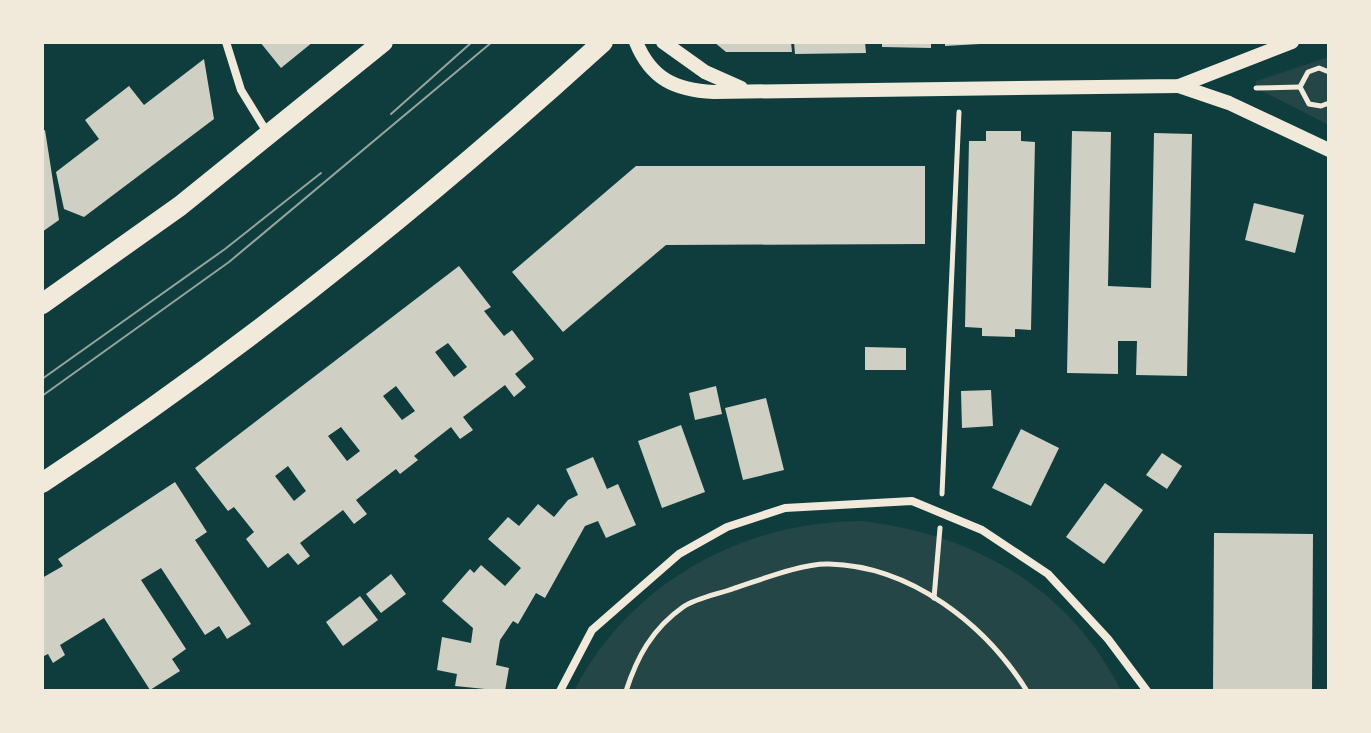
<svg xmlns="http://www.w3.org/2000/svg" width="1371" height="733" font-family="'Fira Sans Condensed',sans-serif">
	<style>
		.green { fill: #244646 }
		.building { fill: #cfcfc3; fill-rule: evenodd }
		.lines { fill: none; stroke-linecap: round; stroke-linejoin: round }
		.path { stroke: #f1e9da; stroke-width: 5 }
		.minor { stroke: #f1e9da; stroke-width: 8 }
		.tertiary { stroke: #f1e9da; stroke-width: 14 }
		.primary { stroke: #f1e9da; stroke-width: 20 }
		.tram { stroke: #97a49c; stroke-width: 2 }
	</style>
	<rect width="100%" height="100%" fill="#0f3d3e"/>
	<g class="green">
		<path d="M1329,57v68l-73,-37v-7z"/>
		<path d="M862,521c111,13 208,67 259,170h-547c55,-108 169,-170 288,-170z"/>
	</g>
	<g class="building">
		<path d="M260,42h53l-32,26z"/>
		<path d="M714,42h77l1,10h-66z"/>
		<path d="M794,42h71l1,11 -71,1z"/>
		<path d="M882,42h49v6l-49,-1z"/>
		<path d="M945,42h35v2l-35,2z"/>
		<path d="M204,59l10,60 -130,98 -20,-8 -8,-37 43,-33 -14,-19 44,-34 15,19z"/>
		<path d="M45,130l14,90 -17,12v-101z"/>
		<path d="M986,131h35v10l14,1 -4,188 -16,-1v8l-33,-1v-8l-17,-1 4,-186h17z"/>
		<path d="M1072,131l39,1 -3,154 43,2 3,-155 38,1 -5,242 -51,-1 1,-34h-19v33l-51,-1z"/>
		<path d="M636,166h289v78l-259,1 -103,87 -51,-60z"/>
		<path d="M1254,203l50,12 -9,38 -50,-13z"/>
		<path d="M459,266l32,41 -7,4 20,25 8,-6 22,29 -19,15 11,13 -12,10 -9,-12 -42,32 10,13 -13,9 -9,-12 -37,29 4,4 -18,14 -4,-5 -40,31 11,14 -13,10 -11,-14 -43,33 10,13 -12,9 -10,-12 -20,15 -22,-29 8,-7 -20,-25 -6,4 -33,-43zM448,343l19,24 -13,10 -19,-25zM396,386l19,25 -13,9 -19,-24zM341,427l19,24 -13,10 -19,-25zM288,466l18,25 -12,10 -19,-25z"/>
		<path d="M865,347l41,1v22h-41z"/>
		<path d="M716,386l6,28 -27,6 -6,-27z"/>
		<path d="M991,390l2,36 -31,2 -1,-37z"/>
		<path d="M766,398l18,72 -41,10 -18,-72z"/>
		<path d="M681,425l24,67 -43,16 -24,-67z"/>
		<path d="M1021,429l38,19 -28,58 -39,-18z"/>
		<path d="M1162,453l20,13 -15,23 -21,-14z"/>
		<path d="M593,457l14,32 11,-5 18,41 -30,13 -8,-17 -13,5 -40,72 -9,-5 -18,31 -5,-3 -13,19 -4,25 13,3 -4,23 -50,-5 2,-12 -20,-4 5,-33 29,6 2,-15 -31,-27 28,-32 4,4 7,-8 24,21 16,-18 -33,-29 20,-22 11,9 19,-22 16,13 14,-17 10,-5 -12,-26z"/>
		<path d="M175,482l32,50 -12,8 56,84 -24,15 -8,-13 -14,9 -44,-67 -20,12 45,69 -14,10 8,12 -30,19 -46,-72 -44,27 5,10 -12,8 -5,-9 -6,3v-79l21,-12 -5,-7z"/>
		<path d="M1105,483l38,27 -39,54 -38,-27z"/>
		<path d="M1214,533l99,1 -1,157h-99z"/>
		<path d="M391,574l15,20 -25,19 -15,-19z"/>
		<path d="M360,596l18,24 -35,26 -17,-24z"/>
	</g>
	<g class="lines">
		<g class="path">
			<path d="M1329,72l-10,-4 -11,4 -8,15 9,17 12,2 8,-3"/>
			<path d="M1256,88l44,-1"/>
			<path d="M942,494l17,-382"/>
			<path d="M934,598l6,-70"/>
			<path d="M626,691c11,-34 26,-62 57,-84 13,-9 36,-13 52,-19 25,-8 68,-25 94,-24 82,2 156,60 198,127"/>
		</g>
		<g class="minor">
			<path d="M226,42l15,48 27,44"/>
			<path d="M560,691l32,-61 87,-76 48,-27 58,-19 127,-7 70,29 66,44 60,65 39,52"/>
		</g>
		<g class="tertiary">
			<path d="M636,42c15,37 39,48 78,50l465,-6 113,-44"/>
			<path d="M663,42l42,30 36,16"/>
			<path d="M1179,86l50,17 100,47"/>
		</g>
		<g class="primary">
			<path d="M42,304l138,-98 203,-164"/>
			<path d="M42,483c199,-131 385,-281 561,-441"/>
		</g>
		<g class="tram">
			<path d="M391,114l81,-72"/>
			<path d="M42,379l183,-130 96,-76"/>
			<path d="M42,396l187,-134 263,-220"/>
		</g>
	</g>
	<rect width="1371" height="733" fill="none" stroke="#f1e9da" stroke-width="88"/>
</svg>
